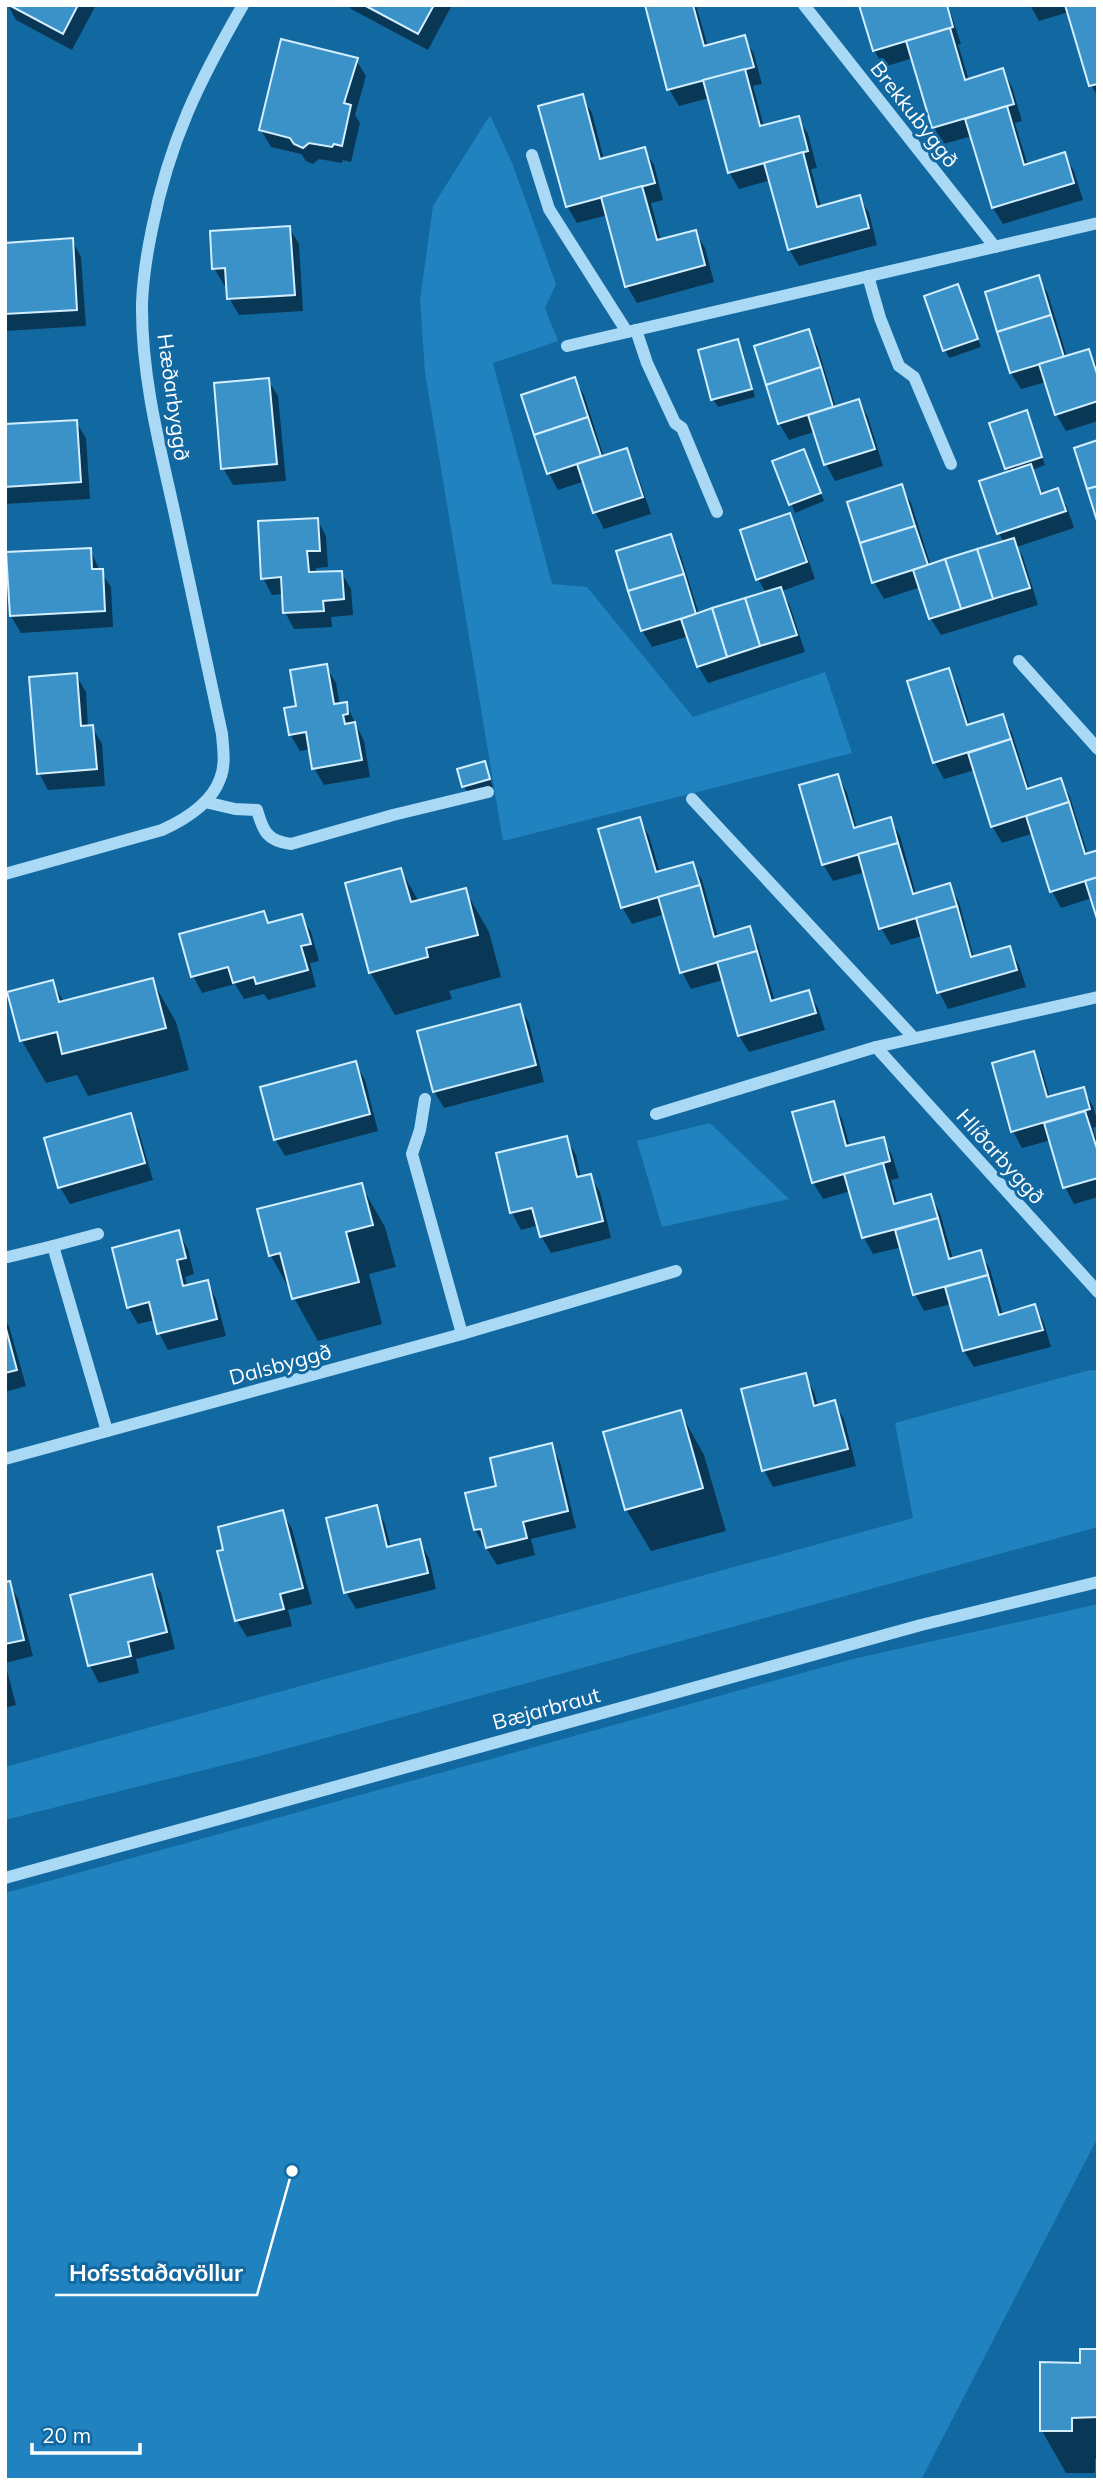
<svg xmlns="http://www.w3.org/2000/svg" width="1103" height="2485" font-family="Mulish,sans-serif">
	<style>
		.green { fill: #2082be }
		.shadow { fill: #0007 }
		.building { fill: #3b92c8; stroke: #d3eefe; stroke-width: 2 }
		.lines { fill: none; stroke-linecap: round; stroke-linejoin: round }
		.minor { stroke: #aad9f5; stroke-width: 12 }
		.labels { text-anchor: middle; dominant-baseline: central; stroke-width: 6; stroke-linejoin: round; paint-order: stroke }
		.street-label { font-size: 21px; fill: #fff; stroke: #1269a1 }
		.leader { fill: none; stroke: #fff; stroke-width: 2.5 }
		.callout-dot { fill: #fff; stroke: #1269a1; stroke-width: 2.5 }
		.callout-label { font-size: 23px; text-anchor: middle; font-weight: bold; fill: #fff; stroke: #1269a1; stroke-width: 6; stroke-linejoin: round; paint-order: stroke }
	</style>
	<rect width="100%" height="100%" fill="#1269a1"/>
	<g class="green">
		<path d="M490,115l22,48 44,121 -11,24 13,33 -65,22 59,221 35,3 106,130 132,-45 27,81 -349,88 -78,-469 -5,-72 13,-94z"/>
		<path d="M710,1123l79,76 -127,28 -25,-86z"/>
		<path d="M1090,1370l8,1v156l-842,230 -251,63v-53l908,-249 -18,-95z"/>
		<path d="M1098,1604v533l-177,343h-916v-587l848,-234z"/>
	</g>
	<g class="shadow">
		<path d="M8,5h88l-24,45 -56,-30z"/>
		<path d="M349,5h103l-24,45 -77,-41z"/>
		<path d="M647,5h49l12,42 36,-10 10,17 8,30 -9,2 11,41 34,-9 10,16 9,34 -6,1 10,38 38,-10 10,16 8,32 -78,21 -10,-17 -18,-69 -32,9 -10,-17 -20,-74 -30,8 -10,-17z"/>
		<path d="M861,5h87l13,39h-3l11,37 33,-11 10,17 10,34 -7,2 13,43 36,-11 10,16 9,29 -80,24 -10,-16 -21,-72 -29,8 -9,-17 -21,-69 -29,9 -10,-17z"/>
		<path d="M1030,5h68v92l-7,-12 -22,-73 -30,9z"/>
		<path d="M356,60l10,16 -11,39 5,8 -9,39 -8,-2 -1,3 -23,-4 -6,5 -7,-3 -5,-7 -30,-7 -10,-17z"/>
		<path d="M582,97l10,16 12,47 40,-11 10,16 9,35 -12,3 10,38 34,-9 10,16 9,34 -77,21 -10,-17 -19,-71 -31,8 -10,-17z"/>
		<path d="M289,227l10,17 4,67 -64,4 -10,-17 -1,-13h-4l-10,-17z"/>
		<path d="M72,240l9,17 5,69 -81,5v-87z"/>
		<path d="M1038,277l10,17 19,63 21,-6 10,16v54l-32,10 -10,-17 -10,-32 -25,7 -10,-16z"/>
		<path d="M958,286l23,61 -32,11 -4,-8z"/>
		<path d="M808,331l10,17 18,60 23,-7 9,16 15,49 -48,15 -9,-17 -12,-32 -25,8 -10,-17z"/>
		<path d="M737,341l5,8 13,48 -37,10 -5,-8z"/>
		<path d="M574,379l10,16 20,62 22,-7 9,17 16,47 -47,15 -9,-17 -10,-31 -27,9 -9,-17z"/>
		<path d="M268,380l10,16 8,85 -53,4 -10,-17z"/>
		<path d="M1026,412l19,53 -13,5 12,25 13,-5 10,17 7,21 -57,19 6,10 15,48 -97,30 -10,-16 -10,-32 -37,12 -10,-17 27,-96 10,17 20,63 73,-23 -5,-10 10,-60 -17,-49z"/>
		<path d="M76,422l10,16 4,61 -85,5v-78z"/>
		<path d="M803,451l21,50 -29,12 -20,-51z"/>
		<path d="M790,515l9,17 16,47 -33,12 8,15 15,46 -97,31 -10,-17 -9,-30 -37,11 -10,-17 28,-94 10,17 19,61 67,-21 -8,-14z"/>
		<path d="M317,519l9,17 2,31 -12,1v6l25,-2 10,17 2,26 -22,2 1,10 -38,2 -9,-17 -1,-18 -12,1 -9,-17z"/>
		<path d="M90,549l10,22 11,16 2,40 -92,6 -10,-17z"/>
		<path d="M326,666l10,17 4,22 6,-1 18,37 6,36 -46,8 -10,-17 -3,-19 -11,2 -10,-17 8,-27z"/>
		<path d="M948,670l10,17 12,39 33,-10 9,17 18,57 31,-9 9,16 18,58 4,43 -31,10 -9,-17 -18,-58 -32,10 -10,-17 -17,-56 -31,9 -9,-16 -25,-81z"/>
		<path d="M76,675l10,17 2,35h4l10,17 3,42 -57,4 -9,-17z"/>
		<path d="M484,763l9,24 -25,7 -4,-8z"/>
		<path d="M838,776l9,17 10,36 33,-10 10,17 16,58 33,-9 10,17 15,56 35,-10 10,17 7,22 -78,22 -9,-17 -17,-56 -31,9 -10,-17 -16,-56 -32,9 -10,-17z"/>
		<path d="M639,819l10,17 11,37 32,-9 10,16 16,57 31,-9 9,17 17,56 33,-9 10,16 7,22 -76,22 -10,-16 -16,-56 -32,9 -9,-17 -17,-58 -33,10 -10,-17z"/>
		<path d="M401,870l18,32 46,-12 24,42 12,45 -52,14 3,8 -57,16 -25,-43z"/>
		<path d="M264,913l6,11 31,-8 10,16 8,29 -9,2 6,24 -48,13 -4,-6 -20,5 -9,-15 -33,9 -9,-17z"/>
		<path d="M152,980l24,42 13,48 -101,26 -11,-21 -31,8 -24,-42 30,-59 12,20z"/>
		<path d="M519,1006l10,17 15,59 -100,26 -10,-17z"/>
		<path d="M1033,1053l9,17 8,28 33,-9 10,17 5,17v3l-5,2 5,17v52l-24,7 -9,-17 -14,-47 -29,8 -9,-17z"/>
		<path d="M355,1063l10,17 13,51 -93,25 -10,-17z"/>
		<path d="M833,1103l9,16 8,28 33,-8 9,16 7,23 -8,2 7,25 33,-9 9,17 13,46 27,-7 10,17 13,46 32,-9 9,17 7,24 -77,20 -10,-16 -13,-47 -27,7 -9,-17 -13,-47 -29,7 -9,-16 -13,-47 -28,8 -10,-17z"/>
		<path d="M130,1115l9,17 14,48 -83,24 -10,-17z"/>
		<path d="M566,1138l10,17 5,23 9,-2 10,16 11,46 -60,15 -10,-17 -2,-11 -18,5 -9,-17 -14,-58z"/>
		<path d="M361,1185l24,42 11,40 -27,7 13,50 -64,17 -47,-85 -12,-46z"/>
		<path d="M178,1232l10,17 6,25 -9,3 3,10 19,-5 9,17 10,37 -58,14 -9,-17 -4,-13 -17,4 -10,-17z"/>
		<path d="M5,1319l4,7 17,60 -21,6z"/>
		<path d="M805,1375l9,17 4,14 16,-4 10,17 12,47 -83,21 -9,-17z"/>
		<path d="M680,1412l24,43 22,76 -75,20 -25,-42z"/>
		<path d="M551,1445l9,17 16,66 -45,11 4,16 -38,10 -22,-35 23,-43z"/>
		<path d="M376,1507l9,17 6,24 28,-7 10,17 7,31 -80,20 -10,-17z"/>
		<path d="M282,1512l10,17 20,75 -24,6 4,16 -45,11 -10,-16 -18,-69 6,-1z"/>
		<path d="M151,1576l10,17 14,56 -39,10 3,14 -40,10 -9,-17 -18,-70z"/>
		<path d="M9,1583l9,16 15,57 -28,7 11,42 -11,3v-124z"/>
		<path d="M1098,2351v108h-3v14h-29l-24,-42 40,-66z"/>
	</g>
	<g class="building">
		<path d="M9,5h69l-15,29z"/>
		<path d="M364,5h70l-16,29z"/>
		<path d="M645,5h48l11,41 41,-11 9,32 -87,23z"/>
		<path d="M859,5h88l6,22 -80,24z"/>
		<path d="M1065,5h33v79l-9,2z"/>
		<path d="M950,28l15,52 38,-12 11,36 -82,24 -26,-87z"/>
		<path d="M281,39l77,19 -14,45 7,2 -9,41 -8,-2 -2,3 -23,-4 -6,5 -9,-4 -4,-6 -31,-8z"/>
		<path d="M745,69l15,57 39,-10 9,35 -80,22 -25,-93z"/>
		<path d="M583,94l17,65 45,-12 10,36 -89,24 -28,-101z"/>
		<path d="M1007,106l17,59 41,-13 9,31 -82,25 -27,-89z"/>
		<path d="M803,152l14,55 43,-12 9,33 -81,22 -24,-87z"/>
		<path d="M642,186l15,54 39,-10 9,35 -80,22 -24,-90z"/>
		<path d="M290,226l5,69 -68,4 -2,-31 -13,1 -2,-38z"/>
		<path d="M73,238l4,72 -72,4v-71z"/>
		<path d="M1039,275l12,40 -54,17 -12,-40z"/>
		<path d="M958,284l20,55 -35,12 -19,-55z"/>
		<path d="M1051,315l13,42 -54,16 -13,-41z"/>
		<path d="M809,329l12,38 -55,18 -12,-39z"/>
		<path d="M738,339l14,50 -41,11 -13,-50z"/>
		<path d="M1089,349l9,28v24l-43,14 -16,-51z"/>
		<path d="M821,367l12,40 -55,17 -12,-39z"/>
		<path d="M575,377l13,40 -54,18 -13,-40z"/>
		<path d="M269,378l8,86 -56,5 -7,-86z"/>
		<path d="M859,399l16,50 -51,16 -16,-50z"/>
		<path d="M1027,410l15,47 -37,12 -16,-46z"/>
		<path d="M588,417l13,39 -54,18 -13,-39z"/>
		<path d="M77,420l4,62 -76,5v-63z"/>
		<path d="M1098,440v46l-11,3 -13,-41z"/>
		<path d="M627,448l16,49 -50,16 -16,-49z"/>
		<path d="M804,449l17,44 -32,12 -17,-44z"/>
		<path d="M1031,464l10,30 17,-6 8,23 -69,23 -18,-53z"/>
		<path d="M902,484l13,42 -55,17 -13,-41z"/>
		<path d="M1098,486v38l-11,-35z"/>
		<path d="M790,513l17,49 -51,18 -16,-50z"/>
		<path d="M318,518l2,33h-13l2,21 33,-1 2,28 -21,2 1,10 -41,2 -2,-36 -20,2 -3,-58z"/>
		<path d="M915,526l13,39 -56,18 -12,-40z"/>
		<path d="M671,534l13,40 -56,17 -12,-40z"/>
		<path d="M1014,538l16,50 -37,11 -16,-50z"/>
		<path d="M91,548l1,21h11l2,42 -95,5 -4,-64z"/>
		<path d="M977,549l16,50 -32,10 -16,-50z"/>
		<path d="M945,559l16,50 -32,10 -16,-49z"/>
		<path d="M684,574l12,40 -55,17 -13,-40z"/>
		<path d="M781,587l16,48 -37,11 -15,-48z"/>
		<path d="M745,598l15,48 -33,11 -15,-49z"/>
		<path d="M712,608l15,49 -30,10 -16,-48z"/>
		<path d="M327,664l7,40 13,-2 1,12 -5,1 2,9 10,-2 7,38 -50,9 -6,-37 -17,3 -5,-27 12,-2 -6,-36z"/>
		<path d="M949,668l18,57 36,-11 8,25 -78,24 -26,-82z"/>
		<path d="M77,673l4,53 12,-1 4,44 -60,5 -8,-97z"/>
		<path d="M1011,739l16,50 34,-11 8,24 -78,25 -23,-74z"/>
		<path d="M485,761l5,18 -28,8 -5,-18z"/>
		<path d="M838,774l16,54 37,-11 7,26 -76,22 -23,-80z"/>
		<path d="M1069,802l16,52 13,-4v27l-48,15 -24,-76z"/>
		<path d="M640,817l16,55 37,-10 7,23 -79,23 -23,-79z"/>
		<path d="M898,843l15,51 37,-11 7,23 -78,23 -21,-75z"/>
		<path d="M401,868l10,34 55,-14 12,47 -52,13 2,9 -59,16 -24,-90z"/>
		<path d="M1098,877v45l-13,-41z"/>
		<path d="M700,885l14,52 36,-11 7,25 -77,22 -22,-76z"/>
		<path d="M957,906l14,51 39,-11 7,24 -80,23 -21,-75z"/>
		<path d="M264,911l4,12 34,-9 9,30 -10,2 7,24 -52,14 -2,-7 -21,6 -5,-16 -37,10 -12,-43z"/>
		<path d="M757,951l14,50 38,-11 7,23 -78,23 -21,-74z"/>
		<path d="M153,978l13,50 -104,26 -5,-22 -37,9 -13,-49 46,-12 6,22z"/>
		<path d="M520,1004l16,61 -103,27 -16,-61z"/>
		<path d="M1034,1051l13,46 37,-10 6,22 -79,23 -19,-69z"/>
		<path d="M356,1061l14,53 -96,26 -14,-53z"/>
		<path d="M834,1101l12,45 38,-9 6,24 -78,22 -20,-71z"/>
		<path d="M1085,1111l13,41v26l-35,10 -19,-65z"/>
		<path d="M131,1113l14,50 -87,25 -14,-50z"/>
		<path d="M567,1136l10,41 14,-3 12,47 -63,16 -8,-29 -22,5 -14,-60z"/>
		<path d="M883,1163l11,41 37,-10 7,24 -76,20 -18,-64z"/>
		<path d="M362,1183l11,42 -27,7 13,50 -67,17 -12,-46 -11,3 -12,-47z"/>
		<path d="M938,1218l11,41 32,-9 7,25 -75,20 -18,-65z"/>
		<path d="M179,1230l7,28 -9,2 6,26 25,-6 9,39 -60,15 -8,-32 -22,6 -15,-60z"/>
		<path d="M988,1275l11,40 36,-11 8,26 -80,21 -18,-64z"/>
		<path d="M5,1325l12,45 -12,3z"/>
		<path d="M806,1373l8,33 21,-6 13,49 -86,22 -21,-82z"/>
		<path d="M681,1410l22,78 -78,22 -22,-78z"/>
		<path d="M552,1443l16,68 -45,11 4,16 -41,10 -5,-19 -7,1 -9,-37 31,-7 -6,-28z"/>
		<path d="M377,1505l10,42 33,-8 8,34 -84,20 -18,-75z"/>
		<path d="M283,1510l20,78 -23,6 4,15 -49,12 -18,-70 6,-1 -5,-23z"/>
		<path d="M152,1574l15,58 -39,10 3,14 -43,10 -18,-71z"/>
		<path d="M10,1581l14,59 -19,4v-62z"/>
		<path d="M1080,2349h18v68l-26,1v13h-32v-69l40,1z"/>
	</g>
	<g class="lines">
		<g class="minor">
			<path d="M804,5l191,242"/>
			<path d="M532,155l17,54 78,123"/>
			<path d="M868,276l12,42 19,48 15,11 37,87"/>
			<path d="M636,330l11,33 28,60 7,5 35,84"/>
			<path d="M567,346l531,-123"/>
			<path d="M1019,661l79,88"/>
			<path d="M692,799l222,239"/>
			<path d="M205,802l30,7 22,1c6,21 10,31 34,34l102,-29 95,-23"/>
			<path d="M5,874l157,-44c22,-10 49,-26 58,-51 6,-14 3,-31 2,-45 -16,-76 -33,-152 -49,-228 -15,-66 -32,-135 -31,-203 1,-25 5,-50 10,-74 17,-87 47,-148 91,-224"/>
			<path d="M876,1047l222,245"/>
			<path d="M425,1099l-5,31 -8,24 50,180"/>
			<path d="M656,1114l220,-67 222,-50"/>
			<path d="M98,1234l-45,12 54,185"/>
			<path d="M8,1257l45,-11"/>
			<path d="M5,1459l457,-125 214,-63"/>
			<path d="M5,1878l916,-253 177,-43"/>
		</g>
	</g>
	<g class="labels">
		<g class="street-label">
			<text transform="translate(915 114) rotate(52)">Brekkubyggð</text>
			<text transform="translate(174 397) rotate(82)">Hæðarbyggð</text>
			<text transform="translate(1001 1156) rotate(48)">Hlíðarbyggð</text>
			<text transform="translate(280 1364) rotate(-15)">Dalsbyggð</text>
			<text transform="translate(546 1708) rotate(-15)">Bæjarbraut</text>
		</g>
	</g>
	<path class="leader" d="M292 2171L257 2295H55"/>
	<circle class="callout-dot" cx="292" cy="2171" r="7"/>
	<g class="callout-label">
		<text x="156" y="2281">Hofsstaðavöllur</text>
	</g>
	<rect width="1103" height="2485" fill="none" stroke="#ffffff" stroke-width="14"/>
	<path d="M32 2443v10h108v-10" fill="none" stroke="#ffffff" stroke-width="3.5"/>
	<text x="42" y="2443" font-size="21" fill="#ffffff" stroke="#1269a1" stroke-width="5" paint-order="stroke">20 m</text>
</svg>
